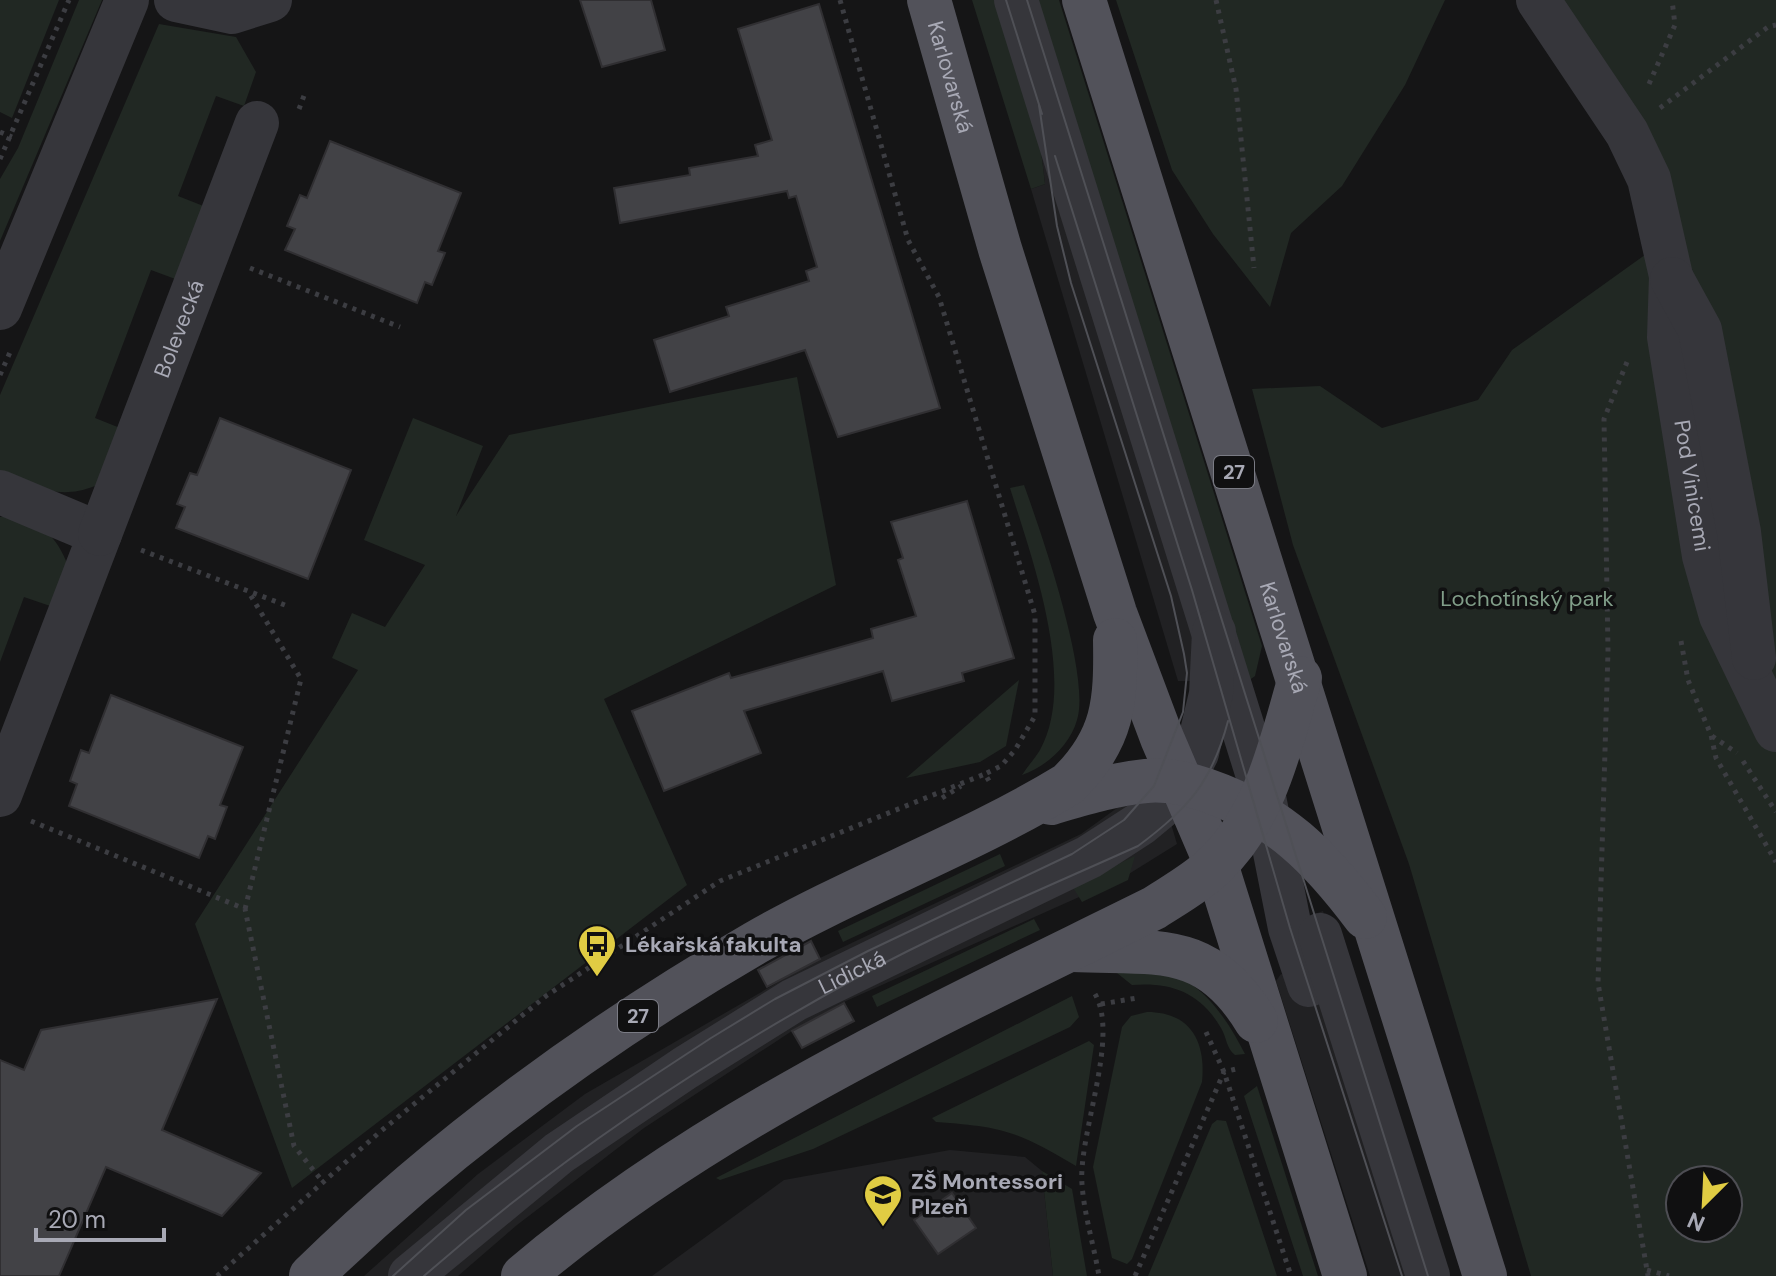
<svg xmlns="http://www.w3.org/2000/svg" width="1776" height="1276" font-family="'DM Sans',sans-serif">
	<style>
		.built { fill: #212123 }
		.green { fill: #212823; fill-rule: evenodd }
		.building { fill: #424246; stroke: #302f32; stroke-width: 2 }
		.lines { fill: none; stroke-linecap: round; stroke-linejoin: round }
		.path { stroke: #3c3d42; stroke-width: 5; stroke-dasharray: 4 6; stroke-linecap: butt }
		.minor { stroke: #36363b; stroke-width: 44 }
		.major { stroke: #52525a; stroke-width: 44 }
		.tram { stroke: #4f5056; stroke-width: 2 }
		.labels { text-anchor: middle; dominant-baseline: central; stroke-width: 7; stroke-linejoin: round; paint-order: stroke }
		.shield { fill: #101011; stroke: #7a7b84; stroke-width: 2 }
		.shield-label { font-size: 20px; font-weight: bold; fill: #a8a9b5 }
		.street-label { font-size: 22px; fill: #a8a9b5; stroke: #101011 }
		.park-label { font-size: 22px; fill: #819e89; stroke: #101011 }
		.poi-label { font-size: 22px; font-weight: bold; fill: #a8a9b5; stroke: #101011; text-anchor: start }
	</style>
	<rect width="100%" height="100%" fill="#151516"/>
	<g class="built">
		<path d="M1037,117l211,564h-70l-147,-492 14,-5z"/>
		<path d="M1162,793l15,51 -53,33 -278,124 -54,30 -148,97 -127,97 -59,51h-94l114,-102 107,-80 235,-136 261,-124 36,-26z"/>
		<path d="M1323,911l114,365h-67l-94,-295 5,-7 3,1 -4,-49z"/>
		<path d="M950,1150l75,7 17,14 11,105h-401l132,-96z"/>
	</g>
	<g class="green">
		<path d="M0,0h59l-47,118 -12,-6z"/>
		<path d="M79,0h23l-102,241v-62l18,-31z"/>
		<path d="M972,0h27l38,117 8,67 -14,5z"/>
		<path d="M1036,0h23l203,646 -7,30 -7,5z"/>
		<path d="M1116,0h329l-40,85 -63,101 -51,47 -21,74 -57,-73 -41,-64z"/>
		<path d="M1561,0h215v1276h-245l-122,-412 -116,-319 -41,-156 68,-3 62,42 96,-28 34,-50 151,-108zM1680,1180h48v48h-48z"/>
		<path d="M159,24l77,13 20,35 -12,34 -28,-10 -38,100 28,11 -28,73 -27,-10 -56,148 25,10 -25,58c-39,15 -58,0 -95,-15v-76z"/>
		<path d="M797,377l39,208 -232,114 83,186 -395,303 -97,-264 163,-254 -26,-12 20,-45 33,14 40,-62 -61,-25 49,-122 70,28 -27,70 53,-81z"/>
		<path d="M1024,485c17,47 67,191 53,235 -7,25 -31,47 -55,55 6,-9 13,-17 18,-25 38,-68 -9,-194 -30,-262z"/>
		<path d="M6,516c37,10 49,16 63,52l-13,40 -32,-11 -24,65v-145z"/>
		<path d="M1019,680l-13,66 -26,16 -74,16z"/>
		<path d="M1000,854l5,12 -162,76 -5,-11z"/>
		<path d="M1135,856l-7,24 -46,22 -10,-16z"/>
		<path d="M1034,919l6,11 -163,77 -5,-11z"/>
		<path d="M1136,967c55,-1 86,42 109,87l-10,1c-9,-7 -8,-17 -14,-27 -21,-36 -50,-46 -89,-43l-15,-12z"/>
		<path d="M1072,996l7,21 -9,10 -257,122 -93,31 -4,-2z"/>
		<path d="M1147,1012c44,0 59,30 55,70l-70,177 -5,5 -15,-6 -19,-91 29,-140 9,-11z"/>
		<path d="M1089,1041l5,4 -18,121c-59,-35 -72,-39 -140,-44l-4,-4z"/>
		<path d="M1257,1086l61,190h-15l-59,-180z"/>
		<path d="M1217,1120l9,1 51,155h-129l64,-152z"/>
		<path d="M1042,1171l30,18 15,87h-34z"/>
	</g>
	<g class="building">
		<path d="M580,0h71l14,50 -63,17z"/>
		<path d="M819,4l121,404 -102,29 -33,-87 -135,42 -16,-52 75,-24 -3,-9 83,-26 -3,-10 11,-4 -21,-71 -7,2 -2,-7 -167,32 -6,-35 76,-13 -1,-7 69,-12 -3,-11 17,-5 -34,-111z"/>
		<path d="M330,141l131,52 -23,58 7,2 -13,32 -7,-3 -8,21 -132,-53 10,-21 -8,-3 13,-31 7,3z"/>
		<path d="M220,418l131,52 -43,109 -132,-51 9,-21 -8,-3 13,-31 7,2z"/>
		<path d="M967,501l47,157 -52,15 2,8 -72,20 -9,-30 -139,40 17,42 -97,38 -32,-80 97,-38 2,5 142,-40 -2,-9 45,-13 -18,-56 5,-2 -12,-36z"/>
		<path d="M111,695l132,52 -23,58 7,2 -12,32 -7,-3 -9,22 -130,-52 8,-22 -7,-3 11,-31 8,3z"/>
		<path d="M811,941l9,18 -53,28 -9,-17z"/>
		<path d="M217,999l-55,131 99,43 -39,43 -116,-49 -47,109h-59v-216l24,10 17,-40z"/>
		<path d="M844,1003l10,18 -52,27 -10,-17z"/>
		<path d="M952,1193l24,35 -38,26 -24,-34z"/>
	</g>
	<g class="lines">
		<g class="path">
			<path d="M840,0l68,240 31,57 96,318v101l-20,34 -14,16 -16,8 4,7"/>
			<path d="M1216,0l20,89 18,179"/>
			<path d="M1649,84l26,-59 -3,-25"/>
			<path d="M1660,108l108,-81 8,-2"/>
			<path d="M299,109l6,-16"/>
			<path d="M0,132l12,5"/>
			<path d="M0,159l69,-159"/>
			<path d="M250,268l150,59"/>
			<path d="M1627,362l-23,57 4,232 -10,332 50,293"/>
			<path d="M0,375l11,-25"/>
			<path d="M141,550l149,57"/>
			<path d="M1681,641l7,39 23,55 5,23 60,104"/>
			<path d="M1712,736l25,17"/>
			<path d="M1743,761l33,51"/>
			<path d="M942,798l19,-12"/>
			<path d="M31,821l214,88 49,237 29,36"/>
			<path d="M245,909l56,-230 -53,-88"/>
			<path d="M1095,994c25,43 -17,141 -13,190 2,30 12,62 17,92"/>
			<path d="M1101,1004l36,-6"/>
			<path d="M1206,1032l18,40 67,204"/>
			<path d="M1647,1270l22,6"/>
			<path d="M217,1276l164,-145 165,-135 174,-115 265,-107"/>
			<path d="M1135,1276l89,-204 12,-3"/>
		</g>
		<g class="minor">
			<path d="M176,0l56,12 38,-12"/>
			<path d="M1016,0l247,792 27,136 19,57"/>
			<path id="s1" d="M1538,0l89,133 22,46 22,97 -2,61 35,219 17,60 55,114"/>
			<path d="M1672,279l28,51 39,202 15,126"/>
			<path d="M0,308l127,-308"/>
			<path d="M0,492l100,42 -100,261"/>
			<path id="s2" d="M100,534l157,-411"/>
			<path d="M1320,935l108,341"/>
			<path id="s3" d="M410,1276l149,-123 126,-85 109,-68 295,-143 51,-33 35,-29 22,-42 14,-59 3,-62"/>
		</g>
		<g class="major">
			<path id="s4" d="M929,0l71,249 115,364 47,125 54,126 129,412"/>
			<path id="s5" d="M1084,0l401,1276"/>
			<path d="M1051,803c31,-9 63,-19 95,-22 20,-2 42,3 60,9 73,25 114,67 159,127"/>
			<path d="M1073,950c84,4 134,-10 183,71"/>
			<path d="M311,1276c132,-129 284,-240 444,-333 101,-58 213,-98 313,-159 46,-45 48,-82 47,-144"/>
			<path d="M523,1276c187,-158 413,-260 631,-368 20,-13 42,-25 60,-42 52,-49 67,-123 86,-188"/>
		</g>
		<g class="tram">
			<path d="M1006,0l36,114"/>
			<path d="M1027,0l401,1276"/>
			<path d="M1055,156l137,434 98,338 112,348"/>
			<path d="M393,1276l73,-66 111,-84 134,-88 64,-39 93,-48 204,-97 52,-34 30,-34 29,-74 4,-39 -3,-19 -13,-58 -100,-313 -14,-57 -18,-121"/>
			<path d="M424,1276c132,-116 280,-215 434,-299 90,-49 187,-89 280,-131 50,-37 74,-64 90,-125"/>
		</g>
	</g>
	<defs>
		<g id="bus-pin" transform="scale(2)"><path d="M0 17L-7.5 6A9.5 9.5 0 1 1 7.5 6Z" fill="#e0cc43" stroke="#101011"/><path d="M-5-6H5V4H4V6H2V4H-2V6H-4V4H-5ZM-3.5-4V0h7V-4ZM-3.5 1.2v1.5H-2V1.2ZM2 1.2v1.5H3.5V1.2Z" fill="#111"/></g>
		<g id="school-pin" transform="scale(2)"><path d="M0 17L-7.5 6A9.5 9.5 0 1 1 7.5 6Z" fill="#e0cc43" stroke="#101011"/><path d="M0-5L7-2L0 1L-7-2ZM-4 1L0 2.5L4 1V4Q0 6-4 4Z" fill="#111"/></g>
	</defs>
	<g fill-rule="evenodd">
		<use href="#bus-pin" x="597" y="944"/>
		<use href="#school-pin" x="883" y="1194"/>
	</g>
	<g class="labels">
		<g class="shield">
			<rect x="1214" y="456" width="40" height="32" rx="6"/>
			<rect x="618" y="1000" width="40" height="32" rx="6"/>
		</g>
		<g class="shield-label">
			<text x="1234" y="472">27</text>
			<text x="638" y="1016">27</text>
		</g>
		<g class="street-label">
			<text stroke="none"><textPath href="#s4" startOffset="80">Karlovarská</textPath></text>
			<text stroke="none"><textPath href="#s2" startOffset="220">Bolevecká</textPath></text>
			<text stroke="none"><textPath href="#s1" startOffset="522">Pod Vinicemi</textPath></text>
			<text stroke="none"><textPath href="#s5" startOffset="668">Karlovarská</textPath></text>
			<text stroke="none"><textPath href="#s3" startOffset="538">Lidická</textPath></text>
		</g>
		<g class="park-label">
			<text x="1527" y="598">Lochotínský park</text>
		</g>
		<g class="poi-label">
			<text x="625" y="944">Lékařská fakulta</text>
			<text x="911" y="1181">ZŠ Montessori<tspan x="911" dy="25">Plzeň</tspan></text>
		</g>
	</g>
	<g transform="translate(1704 1204) rotate(204)"><circle r="38" fill="#101011" stroke="#4d4d53" stroke-width="2"/>
	<path d="M0-6L14 30L0 20L-14 30Z" fill="#e0cc43"/>
	<text y="-12" font-size="22" font-weight="bold" text-anchor="middle" fill="#a8a9b5">N</text>
	</g>
	<path d="M36 1228v12h128v-12" fill="none" stroke="#a8a9b5" stroke-width="4"/>
	<text x="48" y="1228" font-size="24" fill="#a8a9b5" stroke="#101011" stroke-width="6" paint-order="stroke">20 m</text>
</svg>
